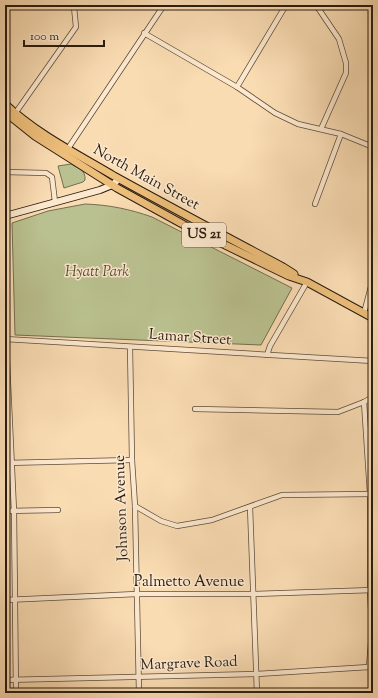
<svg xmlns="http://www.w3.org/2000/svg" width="378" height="698" font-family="'Sorts Mill Goudy',serif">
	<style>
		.green { fill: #bac190; stroke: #726e50 }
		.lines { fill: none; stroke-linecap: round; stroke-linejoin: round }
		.minor-casing { stroke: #5e4c39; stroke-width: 6 }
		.secondary-casing { stroke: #2a1c10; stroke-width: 8 }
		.primary-casing { stroke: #2a1c10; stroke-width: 9 }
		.minor { stroke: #fce8ce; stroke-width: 4.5 }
		.secondary { stroke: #fce8ce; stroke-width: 6 }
		.primary { stroke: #edbe7a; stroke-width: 7 }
		.labels { text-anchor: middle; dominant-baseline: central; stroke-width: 3; stroke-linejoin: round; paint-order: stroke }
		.shield { fill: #fce8ce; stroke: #695949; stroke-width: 1 }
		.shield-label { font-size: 14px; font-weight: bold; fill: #2a1c10 }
		.street-label { font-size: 15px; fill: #2a1c10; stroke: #fce8ce }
		.park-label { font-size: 15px; font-style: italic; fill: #554e36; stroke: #fce8ce }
	</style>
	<rect width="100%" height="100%" fill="#fadcb3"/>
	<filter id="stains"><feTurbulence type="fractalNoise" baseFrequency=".005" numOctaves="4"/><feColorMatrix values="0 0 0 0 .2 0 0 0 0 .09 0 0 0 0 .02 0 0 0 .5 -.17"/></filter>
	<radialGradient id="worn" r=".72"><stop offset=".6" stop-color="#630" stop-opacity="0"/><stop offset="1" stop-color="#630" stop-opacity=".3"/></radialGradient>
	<g class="green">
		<path d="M71,164c7,4 15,6 14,16l-2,2 -19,6 -6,-22z"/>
		<path d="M85,204c25,1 44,5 67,13l140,71 -31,57 -246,-10 -3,-112 36,-12z"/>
	</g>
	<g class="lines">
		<g class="minor-casing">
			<g id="minor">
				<path d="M316,5l23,34 7,24v10l-25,56"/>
				<path d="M144,33l93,54 38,26 23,11 43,10 32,13"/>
				<path d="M237,87l49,-82"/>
				<path d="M14,115l62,-88 -2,-20 -2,-2"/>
				<path d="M67,150l97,-145"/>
				<path d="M5,172l41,1 6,4 3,25"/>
				<path d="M315,204l26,-70"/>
				<path d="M5,254l1,85 8,172 2,182"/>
				<path d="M364,313l9,-34"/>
				<path d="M5,339l368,22"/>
				<path d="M130,347l2,113 3,46 4,187"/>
				<path d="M267,355l3,-9 37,-64"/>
				<path d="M364,402l6,92v96l2,40 -3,37"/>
				<path d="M195,409l143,3 26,-10 9,-5"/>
				<path d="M5,463l127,-3"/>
				<path d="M135,506l26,15 16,5 35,-6 70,-25 89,-1"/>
				<path d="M250,507l7,186"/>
				<path d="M5,511l53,-1"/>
				<path d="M5,600l132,-6h116l120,-4"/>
				<path d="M5,680l252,-6 112,-7 4,2"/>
			</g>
		</g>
		<g class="secondary-casing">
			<path id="secondary" d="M5,216l95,-26 12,-5 7,-6"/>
		</g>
		<g class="primary-casing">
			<g id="primary">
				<path d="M5,104c32,30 72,50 109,72 56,31 113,61 169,91l11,7"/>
				<path d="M5,112l30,24 82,52 69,38 103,50 18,6 66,36"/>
			</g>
		</g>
		<use href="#minor" class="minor"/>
		<use href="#secondary" class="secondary"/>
		<use href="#primary" class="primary"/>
	</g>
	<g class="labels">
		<rect class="shield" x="182" y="223" width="44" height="24" rx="3"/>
		<g class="shield-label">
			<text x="204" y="235">US 21</text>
		</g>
		<g class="street-label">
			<text transform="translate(146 178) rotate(29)">North Main Street</text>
			<text transform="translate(190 338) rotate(4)">Lamar Street</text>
			<text transform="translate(122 508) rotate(-92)">Johnson Avenue</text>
			<text x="189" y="582">Palmetto Avenue</text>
			<text transform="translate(189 664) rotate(-2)">Margrave Road</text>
		</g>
		<g class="park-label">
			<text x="97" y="272">Hyatt Park</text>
		</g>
	</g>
	<rect width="378" height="698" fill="none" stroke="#fadcb3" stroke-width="20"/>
	<rect x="6" y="6" width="366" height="686" fill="none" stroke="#2a1c10" stroke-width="2"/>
	<rect x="10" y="10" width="358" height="678" fill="none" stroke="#2a1c10"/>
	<path d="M24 40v6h80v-6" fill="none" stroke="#2a1c10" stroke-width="2"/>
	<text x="30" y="40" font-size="12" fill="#2a1c10" stroke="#fce8ce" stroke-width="3" paint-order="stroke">100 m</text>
	<rect width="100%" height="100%" filter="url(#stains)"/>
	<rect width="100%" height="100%" fill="url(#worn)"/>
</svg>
